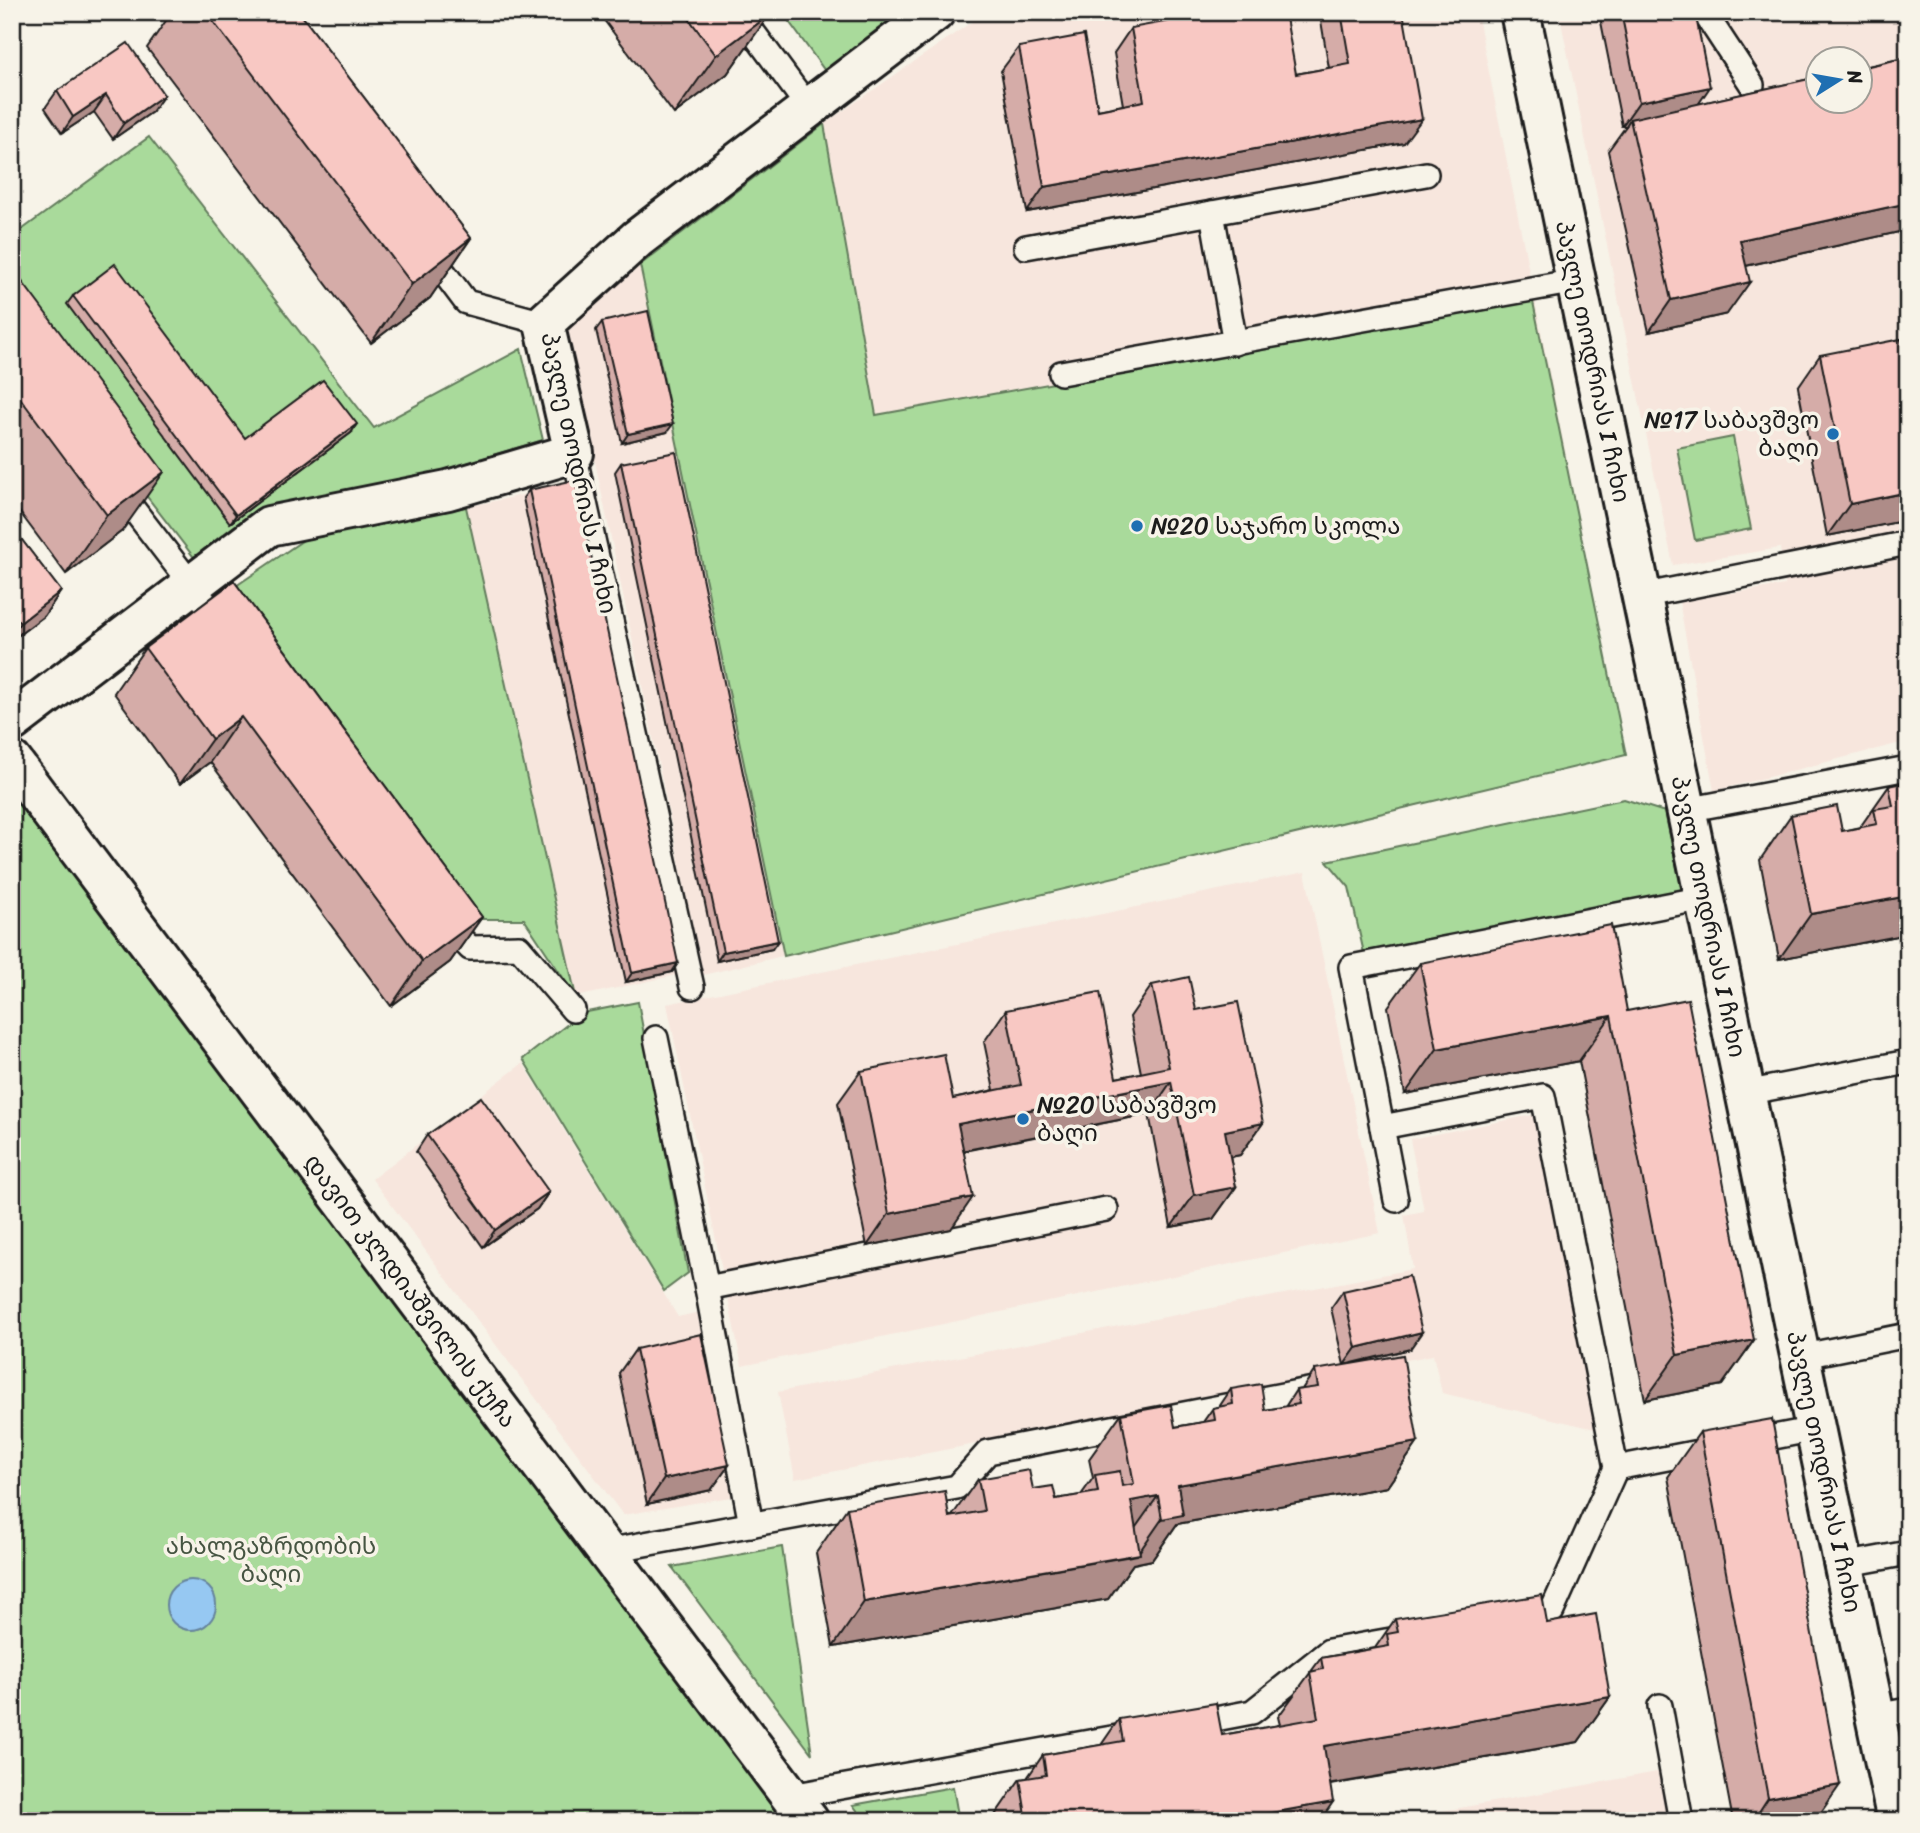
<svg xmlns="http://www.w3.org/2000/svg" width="1920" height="1833" font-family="Sriracha,'Noto Sans Georgian',sans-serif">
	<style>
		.built { fill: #f7e6dd; fill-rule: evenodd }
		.green { fill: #a9da9b; stroke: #627b5c; stroke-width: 2 }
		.water { fill: #96c8f2; stroke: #65839c; stroke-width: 2 }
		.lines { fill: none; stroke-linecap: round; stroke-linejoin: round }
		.lane-casing { stroke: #1c1c1c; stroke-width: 28 }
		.street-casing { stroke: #1c1c1c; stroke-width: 44 }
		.lane { stroke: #f7f3e8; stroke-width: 23 }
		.street { stroke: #f7f3e8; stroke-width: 38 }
		.wall { fill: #d5aca8; stroke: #1c1c1c; stroke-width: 2 }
		.shaded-wall { fill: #ae8c88; stroke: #1c1c1c; stroke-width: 2 }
		.building { fill: #f8c8c3; stroke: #1c1c1c; stroke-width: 2 }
		.poi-dot { fill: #1f6fb2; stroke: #f7f3e8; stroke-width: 2.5 }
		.labels { text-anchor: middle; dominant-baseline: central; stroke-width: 7; stroke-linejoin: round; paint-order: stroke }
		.street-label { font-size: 24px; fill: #1c1c1c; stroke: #f7f3e8 }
		.poi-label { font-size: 24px; fill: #1c1c1c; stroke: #f7f3e8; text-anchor: start }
		.park-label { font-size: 24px; fill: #465542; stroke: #f7f3e8 }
	</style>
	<rect width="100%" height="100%" fill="#f7f3e8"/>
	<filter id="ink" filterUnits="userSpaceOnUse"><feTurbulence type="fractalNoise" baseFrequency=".0143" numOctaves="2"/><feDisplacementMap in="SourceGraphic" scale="14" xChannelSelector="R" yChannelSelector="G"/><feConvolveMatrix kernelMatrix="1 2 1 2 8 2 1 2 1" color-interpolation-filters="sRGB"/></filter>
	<g filter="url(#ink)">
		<g class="built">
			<path d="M986,12h491l149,743 -923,220 -137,-651 258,-200z"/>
			<path d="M1559,12h349v729l-194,50 -35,-190 106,-16 -5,-37 -107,17zM1818,60h42v42h-42z"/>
			<path d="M574,484l107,490 -105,23 -110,-490z"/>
			<path d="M1305,872l75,361 -638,133 -75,-362z"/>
			<path d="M523,1063l155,254 26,-6 33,185 -114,19 -251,-336z"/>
			<path d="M1538,1114l61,316 -157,-37 -9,-38 -638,124 -17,-87 635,-123 -9,-54 20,-4 -14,-72z"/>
			<path d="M1668,1770l7,51h-287z"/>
		</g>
		<g class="green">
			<path d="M782,12h131l-85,63z"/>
			<path d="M824,124l52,291 656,-118 94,458 -842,201 -144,-691z"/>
			<path d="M149,137l225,291 147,-79 22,91 -109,33 -238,87 -184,-238v-85z"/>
			<path d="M1733,437l18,92 -56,11 -18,-92z"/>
			<path d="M466,507l110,490 -52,-78h-44l-18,-17 -229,-314 72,-49z"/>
			<path d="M12,782l780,1039h-780z"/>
			<path d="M1624,799l41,13 17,79 -318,62 -15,-66 -22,-26z"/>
			<path d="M638,1002l50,271 -24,18 -141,-232 59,-46z"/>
			<path d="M782,1547l30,207 -140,-187z"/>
			<path d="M953,1787l6,34h-94l-12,-16z"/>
		</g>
		<circle class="water" cx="191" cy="1605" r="25"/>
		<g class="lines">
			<g class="lane-casing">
				<g id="lane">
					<path d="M738,12l71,96"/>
					<path d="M1704,12l48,73"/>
					<path d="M1026,247l186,-34"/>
					<path d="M427,250l39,52 78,21"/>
					<path d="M1235,343l-23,-130 214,-39"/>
					<path d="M1061,373l515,-92"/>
					<path d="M574,453l118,534"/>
					<path d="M117,488l107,139"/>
					<path d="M1641,596l267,-53"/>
					<path d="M1686,810l222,-42"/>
					<path d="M1704,898l-353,69 31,160 161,-31 73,372 98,-19"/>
					<path d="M444,921l26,27 49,-1 54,63"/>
					<path d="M656,1038l51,250 44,237"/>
					<path d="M1745,1093l163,-31"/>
					<path d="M1382,1127l14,73"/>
					<path d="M707,1288l399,-79"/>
					<path d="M1799,1357l109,-22"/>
					<path d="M1748,1442l67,-13"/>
					<path d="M606,1551l351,-64 31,-35 336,-65"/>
					<path d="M1843,1565l65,-12"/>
					<path d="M1517,1618l35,-7 64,-143"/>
					<path d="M1660,1706l21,115"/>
					<path d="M1875,1716l33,-6"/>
					<path d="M1189,1724l63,-12 77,-61 79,-14"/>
					<path d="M791,1796l343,-62"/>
				</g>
			</g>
			<g class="street-casing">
				<g id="street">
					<path id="s1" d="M1520,12l377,1809"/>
					<path d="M12,722l257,-196 179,-36 126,-37 -30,-130 93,-84 298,-227"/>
					<path id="s2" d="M12,761l797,1060"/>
				</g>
			</g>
			<use href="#lane" class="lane"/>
			<use href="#street" class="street"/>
		</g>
		<g class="wall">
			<path d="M172,12h127l172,226 -41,60 -59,45 -224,-295z"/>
			<path d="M598,12h169l2,3 -42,59 -53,40z"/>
			<path d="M1322,12h81l1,131 -377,69 -26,-141 18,-24 79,63 25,-5 -9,-52 17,-25 165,46 33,-6 -9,-53z"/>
			<path d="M1599,12h96l3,92 210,-47v173l-162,36 -19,48 -78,18 -41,-181 18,-25h-4z"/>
			<path d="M57,91l107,4 -12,17 -39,27 -19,-27 -32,21 -17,-25z"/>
			<path d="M12,268l110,263 -56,43 -54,-72z"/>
			<path d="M73,296l172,142 106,-5 -121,90 -163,-219z"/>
			<path d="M602,322l65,110 -45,11 -26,-113z"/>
			<path d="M1820,355l88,17v148l-81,16 -29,-149z"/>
			<path d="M621,463l151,486 -55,12 -102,-489z"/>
			<path d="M529,490l149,473 -6,9 -46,10 -103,-484z"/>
			<path d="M12,527l49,64 -17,25 -32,24z"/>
			<path d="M234,581l248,336 -32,45 -59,44 -181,-244 -30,22 -66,-91 31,-45z"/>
			<path d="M1908,782v152l-129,25 -19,-99 31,-45 51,16 18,-4 29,-41z"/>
			<path d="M1420,963l207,48 127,329 -32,45 -77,15 -66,-339 -174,33 -17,-87z"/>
			<path d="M1152,985l44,25 67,113 -23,32 -10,2 6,30 -23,32 -42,8 -22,-113 -185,37 -13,78 -84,17 -29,-143 23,-32 92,28 41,-9 -10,-48 22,-32 110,68 25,-5 -11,-56z"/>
			<path d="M427,1135l122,57 -12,17 -54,38 -67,-95z"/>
			<path d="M1343,1291l67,58 -66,16 -13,-57z"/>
			<path d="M636,1349l93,116 -18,25 -64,14 -28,-131z"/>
			<path d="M1315,1370l103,72 -31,45 -210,37 -25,36 -19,4 -25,35 -275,48 -17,-94 31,-45 105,8 26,-37 55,10 23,10 25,-4 12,-17 -4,-19 32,-45 54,13 28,-5 10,-14 6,-1 12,-18 34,21 20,-3 11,-17 6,-1z"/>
			<path d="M1700,1432l115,389h-82l-65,-344z"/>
			<path d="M1395,1619l152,4 63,74 -32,45 -248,43 -10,36h-329l29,-42 7,-1 16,-23 58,-10 18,-26 103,16 58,-10 -2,-8 43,-59 54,-10z"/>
		</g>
		<g class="shaded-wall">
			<path d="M769,15l-42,59 -53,40 42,-59z"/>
			<path d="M1710,87l-17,25 -63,7 -4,7h-4l17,-24z"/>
			<path d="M106,95l-12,17 -32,21 11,-16z"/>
			<path d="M164,95l-12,17 -39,27 11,-16z"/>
			<path d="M1422,119l-18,24 -377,69 17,-25z"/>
			<path d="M1908,203v27l-190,42 22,-32z"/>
			<path d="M471,238l-41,60 -59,45 41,-59z"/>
			<path d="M1750,282l-23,32 -78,18 22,-32z"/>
			<path d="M357,424l-6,9 -121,90 6,-8z"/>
			<path d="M673,424l-6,8 -45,11 6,-9z"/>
			<path d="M164,472l-42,59 -56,43 41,-59z"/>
			<path d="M1908,492v28l-81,16 23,-32z"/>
			<path d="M61,591l-17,25 -32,24v-6l8,-11z"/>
			<path d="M241,717l-31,45 -30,22 32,-45z"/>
			<path d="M1908,896v38l-129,25 32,-45z"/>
			<path d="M482,917l-32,45 -59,44 31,-45z"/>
			<path d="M778,941l-6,8 -55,12 6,-9z"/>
			<path d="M678,963l-6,9 -46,10 6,-9z"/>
			<path d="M1611,1016l-32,45 -174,33 32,-45z"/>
			<path d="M1171,1082l-22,32 -213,42 22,-32z"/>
			<path d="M1263,1123l-23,32 -38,8 23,-32z"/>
			<path d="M1236,1187l-23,32 -42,8 23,-32z"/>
			<path d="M549,1192l-12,17 -54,38 12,-17z"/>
			<path d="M973,1197l-22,32 -84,17 22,-32z"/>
			<path d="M1422,1332l-12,17 -66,16 12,-17z"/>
			<path d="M1754,1340l-32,45 -77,15 32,-45z"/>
			<path d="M1418,1442l-31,45 -210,37 -25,36 -19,4 -25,35 -275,48 31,-45 273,-47 25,-36 16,-34z"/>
			<path d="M729,1465l-18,25 -64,14 17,-25z"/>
			<path d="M1158,1496l-32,45 5,-40z"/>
			<path d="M1610,1697l-32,45 -286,49 32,-45z"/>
			<path d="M1840,1785l-25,36h-62l15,-23z"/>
			<path d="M1333,1802l-13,19h-95z"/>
		</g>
		<g class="building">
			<path d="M206,12h93l172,226 -59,46z"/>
			<path d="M684,12h83l2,3 -53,40z"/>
			<path d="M1219,12h66l11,62 54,-10 -9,-52h62l19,107 -378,68 -25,-140 65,-12 14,75 46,-9 -13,-73z"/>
			<path d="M1621,12h74l15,75 -71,15z"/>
			<path d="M128,43l36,52 -40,28 -18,-28 -33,22 -16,-26z"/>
			<path d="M1908,57v146l-168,37 10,42 -79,18 -41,-181 188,-42v25h42v-34z"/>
			<path d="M115,264l130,174 78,-58 34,44 -121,91 -163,-219z"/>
			<path d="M12,268l152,204 -57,43 -95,-128z"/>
			<path d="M648,311l25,113 -45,10 -26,-112z"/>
			<path d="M1901,339l7,33v120l-58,12 -30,-149z"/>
			<path d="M676,452l102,489 -55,11 -102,-489z"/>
			<path d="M575,480l103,483 -46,10 -103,-483z"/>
			<path d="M12,527l49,64 -41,32 -8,-11z"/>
			<path d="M234,581l248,336 -60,44 -181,-244 -29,22 -67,-91z"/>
			<path d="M1908,782v114l-97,18 -20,-99 46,-9 5,25 35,-7 -3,-15 19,-3 -4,-20z"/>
			<path d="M1611,925l16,86 61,-12 66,341 -77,15 -66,-339 -174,33 -17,-86z"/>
			<path d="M1189,977l7,33 42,-8 25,121 -38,8 11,56 -42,8 -23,-113 -213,42 15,73 -84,17 -28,-143 83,-17 9,45 68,-14 -15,-75 94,-18 16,86 53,-11 -17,-82z"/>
			<path d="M481,1097l68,95 -54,38 -68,-95z"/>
			<path d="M1409,1276l13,56 -66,16 -13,-57z"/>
			<path d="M701,1334l28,131 -65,14 -28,-130z"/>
			<path d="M1403,1355l15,87 -240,43 5,30 -21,4 -4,-23 -27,5 9,53 -276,48 -17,-94 98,-17 4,26 35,-6 -6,-32 51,-9 4,19 20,-3 3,13 42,-7 -3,-17 25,-4 2,15 12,-2 -13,-70 50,-9 4,22 40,-7 -2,-12 20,-4 -2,-15 30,-5 4,26 34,-6 -3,-14 22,-3 -3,-17z"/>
			<path d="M1772,1419l68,366 -72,13 -68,-366z"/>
			<path d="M1542,1595l5,28 49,-9 14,83 -286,49 9,56 -108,19h-198l-7,-42 26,-4 -3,-20 80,-14 -4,-22 97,-16 6,32 96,-17 -8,-46 13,-3 -2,-11 68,-12 -2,-12 11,-2 -3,-13z"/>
		</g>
	</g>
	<g class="poi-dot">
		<circle cx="1833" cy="434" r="7"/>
		<circle cx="1137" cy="526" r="7"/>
		<circle cx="1023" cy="1119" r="7"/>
	</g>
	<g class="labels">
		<g class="street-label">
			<text stroke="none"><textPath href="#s1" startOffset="357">პავლე თოდრიას I ჩიხი</textPath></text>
			<text transform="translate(579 473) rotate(78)">პავლე თოდრიას I ჩიხი</text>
			<text stroke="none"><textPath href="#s1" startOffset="924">პავლე თოდრიას I ჩიხი</textPath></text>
			<text stroke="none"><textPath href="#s2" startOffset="663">დავით კლდიაშვილის ქუჩა</textPath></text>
			<text stroke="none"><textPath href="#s1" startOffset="1491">პავლე თოდრიას I ჩიხი</textPath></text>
		</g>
		<g class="poi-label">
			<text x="1819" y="420" text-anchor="end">№17 საბავშვო<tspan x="1819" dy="28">ბაღი</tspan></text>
			<text x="1151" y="526">№20 საჯარო სკოლა</text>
			<text x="1037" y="1105">№20 საბავშვო<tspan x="1037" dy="28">ბაღი</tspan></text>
		</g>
		<g class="park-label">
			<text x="271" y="1546">ახალგაზრდობის<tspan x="271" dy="28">ბაღი</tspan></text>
		</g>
	</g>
	<rect width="1920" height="1833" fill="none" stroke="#f7f3e8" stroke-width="42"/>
	<rect x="21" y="21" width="1878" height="1791" fill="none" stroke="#1c1c1c" stroke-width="2.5" filter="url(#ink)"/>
	<g transform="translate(1839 80) rotate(79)"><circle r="33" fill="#f7f3e8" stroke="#9f9d96" stroke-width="2"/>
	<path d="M0-5L12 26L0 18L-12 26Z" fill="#1f6fb2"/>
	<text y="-10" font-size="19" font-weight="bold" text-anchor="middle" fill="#1c1c1c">N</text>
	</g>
</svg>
